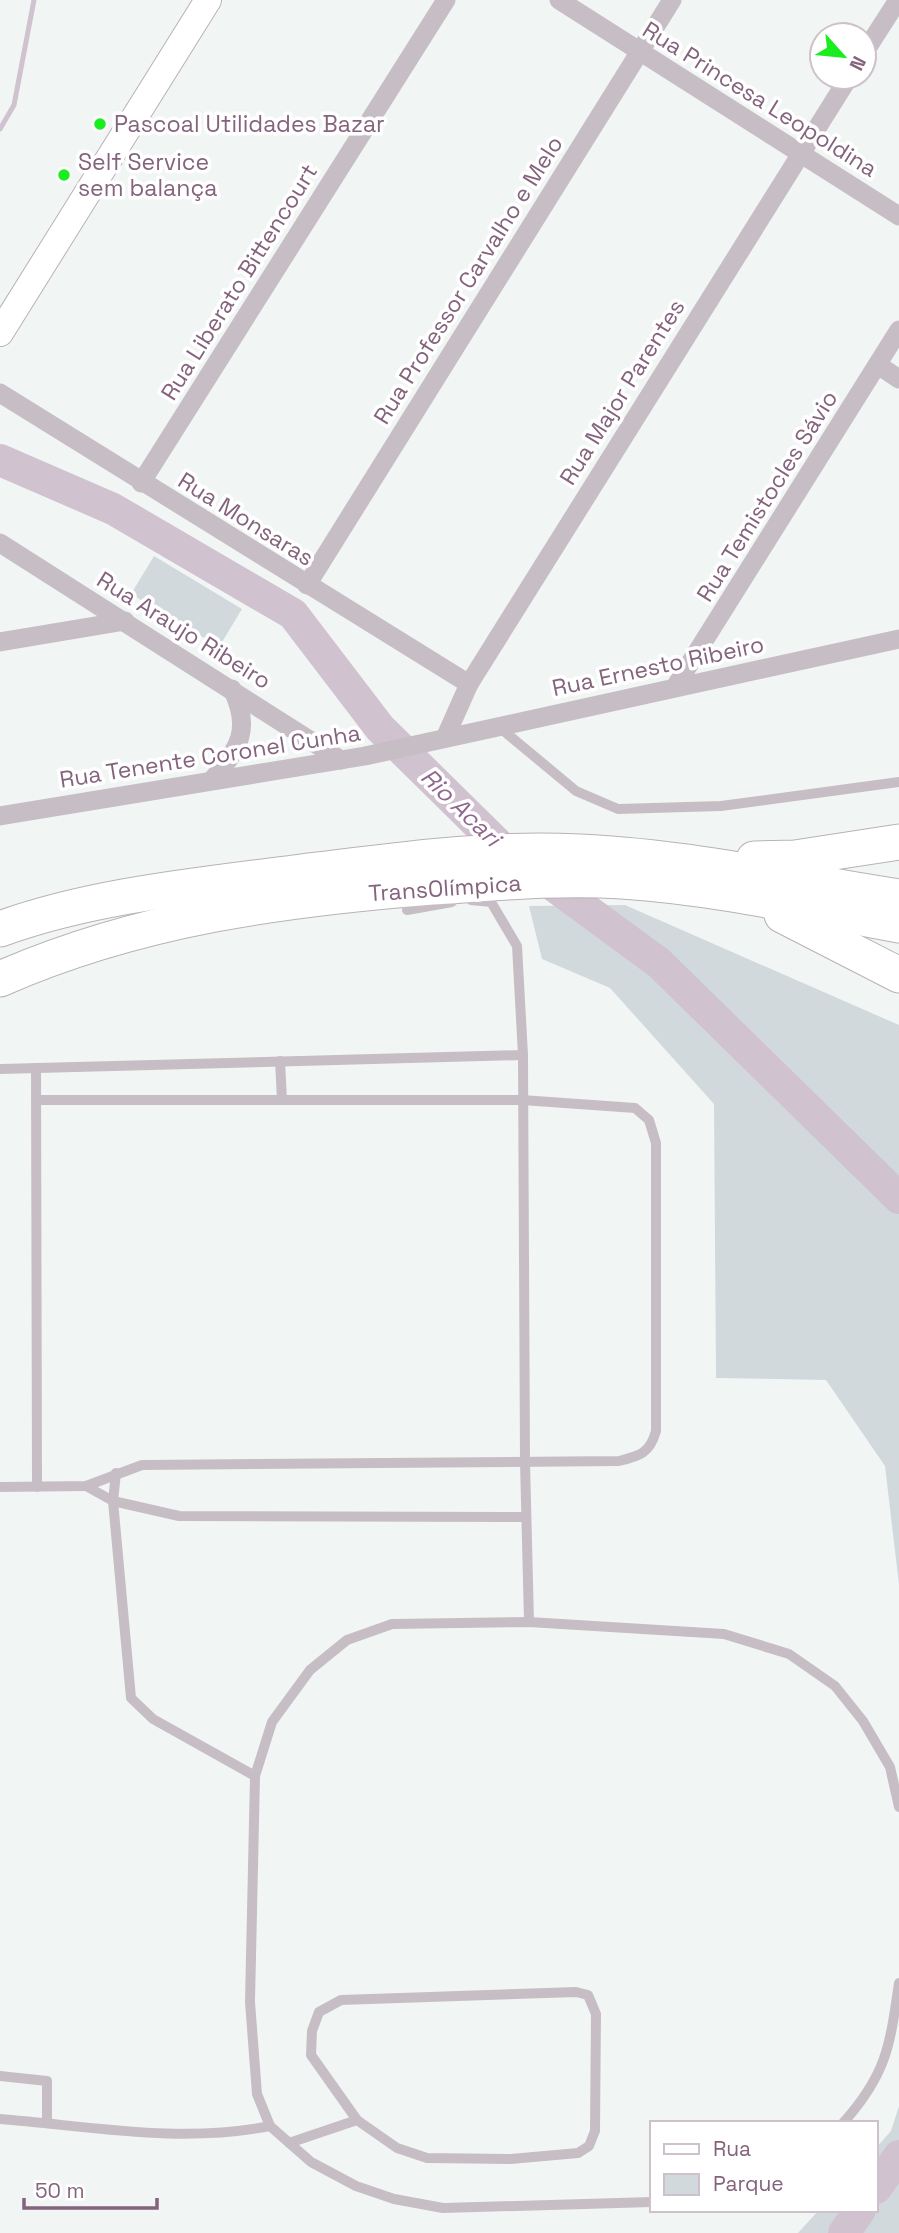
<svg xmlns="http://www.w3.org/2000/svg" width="899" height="2233" font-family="'Space Grotesk',sans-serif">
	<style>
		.green { fill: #d2d9dd }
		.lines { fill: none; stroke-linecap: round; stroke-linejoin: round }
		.stream { stroke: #d1c2d0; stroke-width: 5 }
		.river { stroke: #d1c2d0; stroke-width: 32 }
		.secondary-casing { stroke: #bbb0b9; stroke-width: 28 }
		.highway-casing { stroke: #b9b1b8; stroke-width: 37 }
		.lane { stroke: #c7bec5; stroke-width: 10 }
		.street { stroke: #c7bec5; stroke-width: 19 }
		.secondary { stroke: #fff; stroke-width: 26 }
		.highway { stroke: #fff; stroke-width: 35 }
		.poi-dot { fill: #1aed1f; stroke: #fff; stroke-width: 2.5 }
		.labels { text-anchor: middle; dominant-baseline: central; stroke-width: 7; stroke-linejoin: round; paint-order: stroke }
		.street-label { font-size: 23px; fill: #84637d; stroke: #fff }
		.poi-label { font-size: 23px; fill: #84637d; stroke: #fff; text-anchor: start }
		.water-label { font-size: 24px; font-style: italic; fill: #90678d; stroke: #fff }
	</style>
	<rect width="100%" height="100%" fill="#f1f6f5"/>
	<g class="green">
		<path d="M154,556l88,53 -23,38 -88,-53z"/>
		<path d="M625,905l274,120v560l-14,-119 -59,-86 -110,-2 -2,-274 -104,-116 -68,-29 -13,-53z"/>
		<path d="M899,2106v127h-101l21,-23h57v-62l15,-17z"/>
	</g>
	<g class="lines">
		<path class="stream" d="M0,129l14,-24 20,-105"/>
		<g class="river">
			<path d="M0,460l113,49 180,105 87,114 121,119 158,116 240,235"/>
			<path d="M876,2188l23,-32"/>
			<path d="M844,2233l16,-23"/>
		</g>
		<g class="secondary-casing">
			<path id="secondary" d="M0,333l208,-333"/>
		</g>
		<g class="highway-casing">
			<g id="highway">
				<path d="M754,859l41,-1 104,-16"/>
				<path d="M782,915l117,60"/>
				<path d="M0,929c93,-34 203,-44 301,-57 92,-11 185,-25 279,-20 107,5 214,28 319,45"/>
				<path d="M0,979c139,-61 282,-80 432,-92 63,-4 127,-10 190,-6 93,6 185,27 277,44"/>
			</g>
		</g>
		<g class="lane">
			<path d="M499,727l77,64 42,18 103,-3 178,-24"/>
			<path d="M471,900l20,2 26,44 6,109 2,407 4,160"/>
			<path d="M407,910l45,-8"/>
			<path d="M280,1061l2,39"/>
			<path d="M36,1068l1,419"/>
			<path d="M0,1069l523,-14"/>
			<path d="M116,1473l-3,28 18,197 22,21 102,57"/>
			<path d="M86,1486l27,15 66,15 346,1"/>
			<path d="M0,1487l86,-1 56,-21 477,-4c21,-5 31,-8 37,-30v-288l-7,-23 -14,-12 -113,-8h-486"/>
			<path d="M576,1992l12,3 8,19 -1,117 -6,15 -11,7 -67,6 -84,-1 -30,-10 -40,-28 -46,-65 1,-24 7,-19 22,-12z"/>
			<path d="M0,2076l47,5v41"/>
			<path d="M0,2119c90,7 180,25 270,7"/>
			<path d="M843,2123c44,-49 47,-78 56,-140"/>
			<path d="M289,2143l68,-23"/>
			<path d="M652,2202l-209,6 -49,-9 -38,-13 -45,-24 -41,-36 -13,-32 -7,-92 5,-226 17,-54 38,-52 37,-30 45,-16 137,-2 195,12 65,20 46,32 28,35 27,46 9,40"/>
		</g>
		<g class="street">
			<path d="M559,0l340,216"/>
			<path d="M864,53l34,-53"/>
			<path d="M878,365l21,14"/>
			<path d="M0,393l469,291"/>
			<path d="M141,483l305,-483"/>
			<path d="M0,543l341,217"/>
			<path d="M307,585l365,-585"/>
			<path d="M0,642l125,-21"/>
			<path d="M675,687l224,-357"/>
			<path d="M445,738l24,-54 380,-607"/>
			<path d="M212,780c27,-31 40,-51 20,-91"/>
			<path d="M0,816l365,-60 534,-117"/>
		</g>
		<use href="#secondary" class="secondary"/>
		<use href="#highway" class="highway"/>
	</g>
	<g class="poi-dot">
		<circle cx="100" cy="124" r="7"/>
		<circle cx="64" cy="175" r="7"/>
	</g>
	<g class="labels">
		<g class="street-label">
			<text transform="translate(760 99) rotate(32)">Rua Princesa Leopoldina</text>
			<text transform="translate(468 280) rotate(-58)">Rua Professor Carvalho e Melo</text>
			<text transform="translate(239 282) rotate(-58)">Rua Liberato Bittencourt</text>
			<text transform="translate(622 392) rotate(-58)">Rua Major Parentes</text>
			<text transform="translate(767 496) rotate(-58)">Rua Temistocles Sávio</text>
			<text transform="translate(246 519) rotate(32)">Rua Monsaras</text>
			<text transform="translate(184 630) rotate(32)">Rua Araujo Ribeiro</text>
			<text transform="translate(658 666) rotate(-12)">Rua Ernesto Ribeiro</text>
			<text transform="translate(210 756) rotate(-9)">Rua Tenente Coronel Cunha</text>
			<text transform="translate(445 888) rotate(-4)">TransOlímpica</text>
		</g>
		<g class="poi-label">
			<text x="114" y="124">Pascoal Utilidades Bazar</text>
			<text x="78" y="162">Self Service<tspan x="78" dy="26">sem balança</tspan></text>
		</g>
		<g class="water-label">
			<text transform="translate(461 807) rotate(44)">Rio Acari</text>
		</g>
	</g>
	<rect x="650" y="2121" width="228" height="91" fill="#ffffff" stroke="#cec1cb" stroke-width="2"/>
	<rect x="664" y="2144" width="35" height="10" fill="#ffffff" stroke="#cec1cb" stroke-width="2"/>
	<text x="713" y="2156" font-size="21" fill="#84637d">Rua</text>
	<rect x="664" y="2174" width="35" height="21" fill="#d2d9dd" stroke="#cec1cb" stroke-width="2"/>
	<text x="713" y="2191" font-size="21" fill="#84637d">Parque</text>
	<g transform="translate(843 56) rotate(117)"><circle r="33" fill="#ffffff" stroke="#cec1cb" stroke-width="2"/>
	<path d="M0-5L12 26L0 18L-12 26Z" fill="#1aed1f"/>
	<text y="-10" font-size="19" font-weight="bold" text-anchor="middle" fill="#84637d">N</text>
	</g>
	<path d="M24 2198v10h133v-10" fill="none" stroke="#84637d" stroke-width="3.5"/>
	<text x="35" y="2198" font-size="21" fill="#84637d" stroke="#ffffff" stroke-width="5" paint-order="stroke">50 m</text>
</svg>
